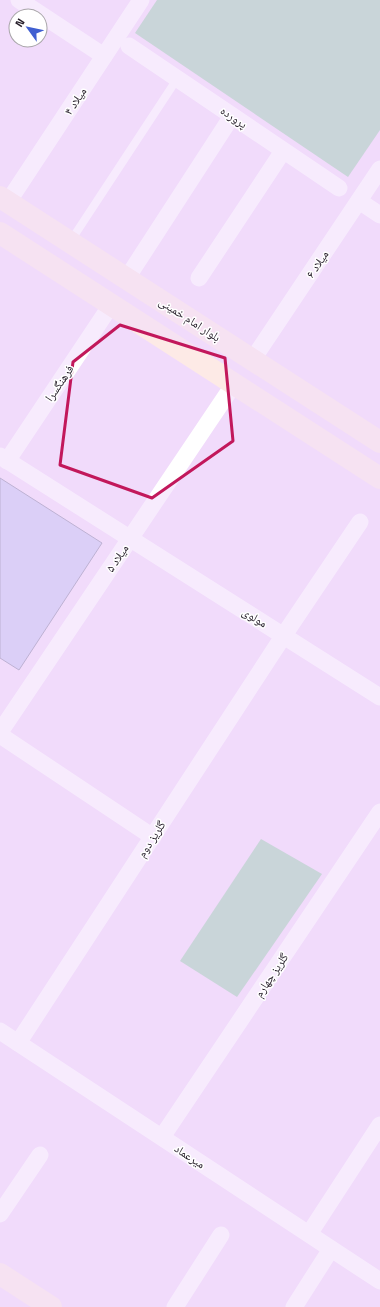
<svg xmlns="http://www.w3.org/2000/svg" width="380" height="1307" font-family="'Titillium Web','Noto Naskh Arabic',sans-serif">
	<style>
		.green { fill: #9aceaf }
		.building { fill: #c0c0f2; stroke: #8080a1 }
		.lines { fill: none; stroke-linecap: round; stroke-linejoin: round }
		.lane { stroke: #fff; stroke-width: 8 }
		.street { stroke: #fff; stroke-width: 17 }
		.secondary { stroke: #fdeae6; stroke-width: 22 }
		.marked { fill: none; stroke: #c2185b; stroke-width: 3; stroke-linejoin: round }
		.labels { text-anchor: middle; dominant-baseline: central; stroke-width: 3; stroke-linejoin: round; paint-order: stroke }
		.street-label { font-size: 12px; fill: #251d29; stroke: #fff }
	</style>
	<rect width="100%" height="100%" fill="#f1dbfb"/>
	<g class="green">
		<path d="M157,0h223v130l-32,47 -213,-144z"/>
		<path d="M261,839l61,35 -85,123 -57,-36z"/>
	</g>
	<path class="building" d="M0,478l102,65 -83,127 -19,-12z"/>
	<g class="lines">
		<path class="lane" d="M70,242l107,-163"/>
		<g class="street">
			<path d="M19,0l85,56"/>
			<path d="M129,46l210,142"/>
			<path d="M359,201l21,14"/>
			<path d="M8,202l133,-202"/>
			<path d="M127,278l105,-162"/>
			<path d="M199,278l84,-127"/>
			<path d="M253,359l127,-190"/>
			<path d="M0,456l380,241"/>
			<path d="M7,461l104,-156"/>
			<path d="M0,732l234,-348"/>
			<path d="M0,735l153,102"/>
			<path d="M0,1031l380,250"/>
			<path d="M18,1043l266,-408 76,-113"/>
			<path d="M162,1137l218,-325"/>
			<path d="M0,1214l40,-59"/>
			<path d="M309,1234l71,-109"/>
			<path d="M175,1307l46,-72"/>
			<path d="M294,1307l37,-58"/>
		</g>
		<g class="secondary">
			<path d="M0,197l380,245"/>
			<path d="M0,233l380,245"/>
			<path d="M0,1274l51,33"/>
		</g>
	</g>
	<path d="M0 0H380V1307H0ZM120,325l105,33 8,83 -81,57 -92,-33 13,-103z" fill="#f1dbfb" fill-opacity=".55" fill-rule="evenodd"/>
	<path class="marked" d="M120,325l105,33 8,83 -81,57 -92,-33 13,-103z"/>
	<g class="labels">
		<g class="street-label">
			<text transform="translate(75 101) rotate(-57)">میلاد ۴</text>
			<text transform="translate(234 117) rotate(34)">پرورده</text>
			<text transform="translate(317 264) rotate(-56)">میلاد ۶</text>
			<text transform="translate(190 319) rotate(33)">بلوار امام خمینی</text>
			<text transform="translate(59 383) rotate(-56)">فرهنگسرا</text>
			<text transform="translate(117 558) rotate(-56)">میلاد ۵</text>
			<text transform="translate(255 617) rotate(32)">مولوی</text>
			<text transform="translate(151 839) rotate(-57)">گلریز دوم</text>
			<text transform="translate(271 975) rotate(-56)">گلریز چهارم</text>
			<text transform="translate(190 1156) rotate(33)">میرعماد</text>
		</g>
	</g>
	<g transform="translate(28 28) rotate(303)"><circle r="19" fill="#ffffff" stroke="#a8a5a9"/>
	<path d="M0-3L7 15L0 10L-7 15Z" fill="#405fd1"/>
	<text y="-6" font-size="11" font-weight="bold" text-anchor="middle" fill="#251d29">N</text>
	</g>
</svg>
